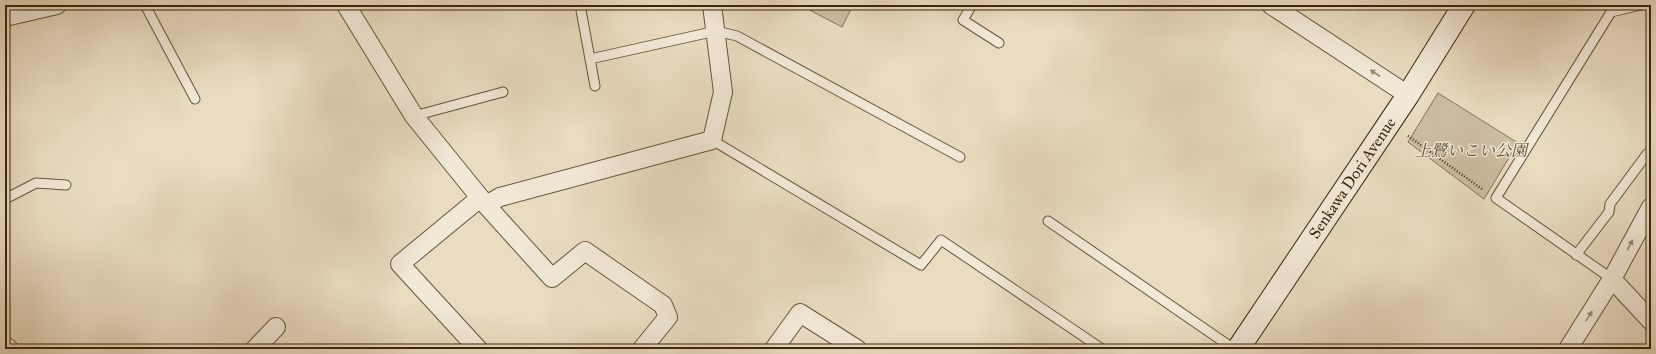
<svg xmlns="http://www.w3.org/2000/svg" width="1656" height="354" font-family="'IM FELL Great Primer','Noto Serif JP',serif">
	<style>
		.green { fill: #ccbda2; stroke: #847256 }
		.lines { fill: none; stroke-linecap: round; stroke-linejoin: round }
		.service-casing { stroke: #675438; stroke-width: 11 }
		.minor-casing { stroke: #675438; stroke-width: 20 }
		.secondary-casing { stroke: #3c260a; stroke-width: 24 }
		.path { stroke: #3c260a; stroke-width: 2.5; stroke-dasharray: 1 2; stroke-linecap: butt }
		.service { stroke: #f1e8d7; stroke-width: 9 }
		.minor { stroke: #f1e8d7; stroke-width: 18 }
		.secondary { stroke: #f1e8d7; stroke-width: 22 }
		.oneway { fill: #968770 }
		.labels { text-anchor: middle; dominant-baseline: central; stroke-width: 3; stroke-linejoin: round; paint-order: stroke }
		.park-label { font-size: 16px; font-style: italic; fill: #604c30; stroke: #f1e8d7 }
		.street-label { font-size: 16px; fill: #3c260a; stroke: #f1e8d7 }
	</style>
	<rect width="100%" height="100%" fill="#e9dcc1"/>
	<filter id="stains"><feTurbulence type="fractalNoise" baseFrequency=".005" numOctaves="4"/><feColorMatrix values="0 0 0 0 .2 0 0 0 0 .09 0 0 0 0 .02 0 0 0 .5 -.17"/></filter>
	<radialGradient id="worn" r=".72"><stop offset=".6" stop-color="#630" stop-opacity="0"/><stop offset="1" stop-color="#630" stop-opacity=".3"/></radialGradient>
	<g class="green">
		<path d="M800,5h53l-11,22z"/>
		<path d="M1438,93l80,50 -34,56 -76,-57z"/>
	</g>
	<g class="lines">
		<g class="service-casing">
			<g id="service">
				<path d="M145,5l50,94"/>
				<path d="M580,5l15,81"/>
				<path d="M972,5l-9,15 36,23"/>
				<path d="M1650,5l1,3"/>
				<path d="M590,59l126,-28 21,5 223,121"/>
				<path d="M414,116l89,-24"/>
				<path d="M712,140l209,125 20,-25 161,109"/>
				<path d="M5,199l31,-16 30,2"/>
				<path d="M1048,221l186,128"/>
				<path d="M1576,255l33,-43 1,-8 37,-50"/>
				<path d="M1612,279l-116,-81 115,-186 30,-7"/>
			</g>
		</g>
		<g class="minor-casing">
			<g id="minor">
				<path d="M346,5l68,111 72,89 66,73 33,-27 78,54 5,12 -26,32"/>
				<path d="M1271,5l137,90"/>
				<path d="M5,17l52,-12"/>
				<path d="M486,205l14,-8 212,-57 11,-48 -11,-87"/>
				<path d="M1612,279l39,42"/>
				<path d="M5,346l4,3"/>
				<path d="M255,349l21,-22"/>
				<path d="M478,349l-78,-85 80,-66"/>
				<path d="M774,349l26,-36 57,36"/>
				<path d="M1568,349l44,-70 39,-72"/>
			</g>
		</g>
		<g class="secondary-casing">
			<path id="secondary" d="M1238,349l170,-254 56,-90"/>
		</g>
		<path class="path" d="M1408,136l74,53"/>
		<use href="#service" class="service"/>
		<use href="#minor" class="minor"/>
		<use href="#secondary" class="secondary"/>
	</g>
	<defs><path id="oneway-solid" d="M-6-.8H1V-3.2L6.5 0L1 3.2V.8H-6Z"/></defs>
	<g class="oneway">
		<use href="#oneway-solid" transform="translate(1375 73) rotate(-147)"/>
		<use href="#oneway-solid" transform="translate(1630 245) rotate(-62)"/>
		<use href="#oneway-solid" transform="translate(1589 316) rotate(-58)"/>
	</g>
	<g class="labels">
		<g class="park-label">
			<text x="1471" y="150">上鷺いこい公園</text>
		</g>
		<g class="street-label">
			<text transform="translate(1352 178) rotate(-56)">Senkawa Dori Avenue</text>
		</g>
	</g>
	<rect width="1656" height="354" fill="none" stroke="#e9dcc1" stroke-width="20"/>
	<rect x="6" y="6" width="1644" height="342" fill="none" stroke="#3c260a" stroke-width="2"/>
	<rect x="10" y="10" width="1636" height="334" fill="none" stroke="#3c260a"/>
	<rect width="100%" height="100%" filter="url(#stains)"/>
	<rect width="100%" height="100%" fill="url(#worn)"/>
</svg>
